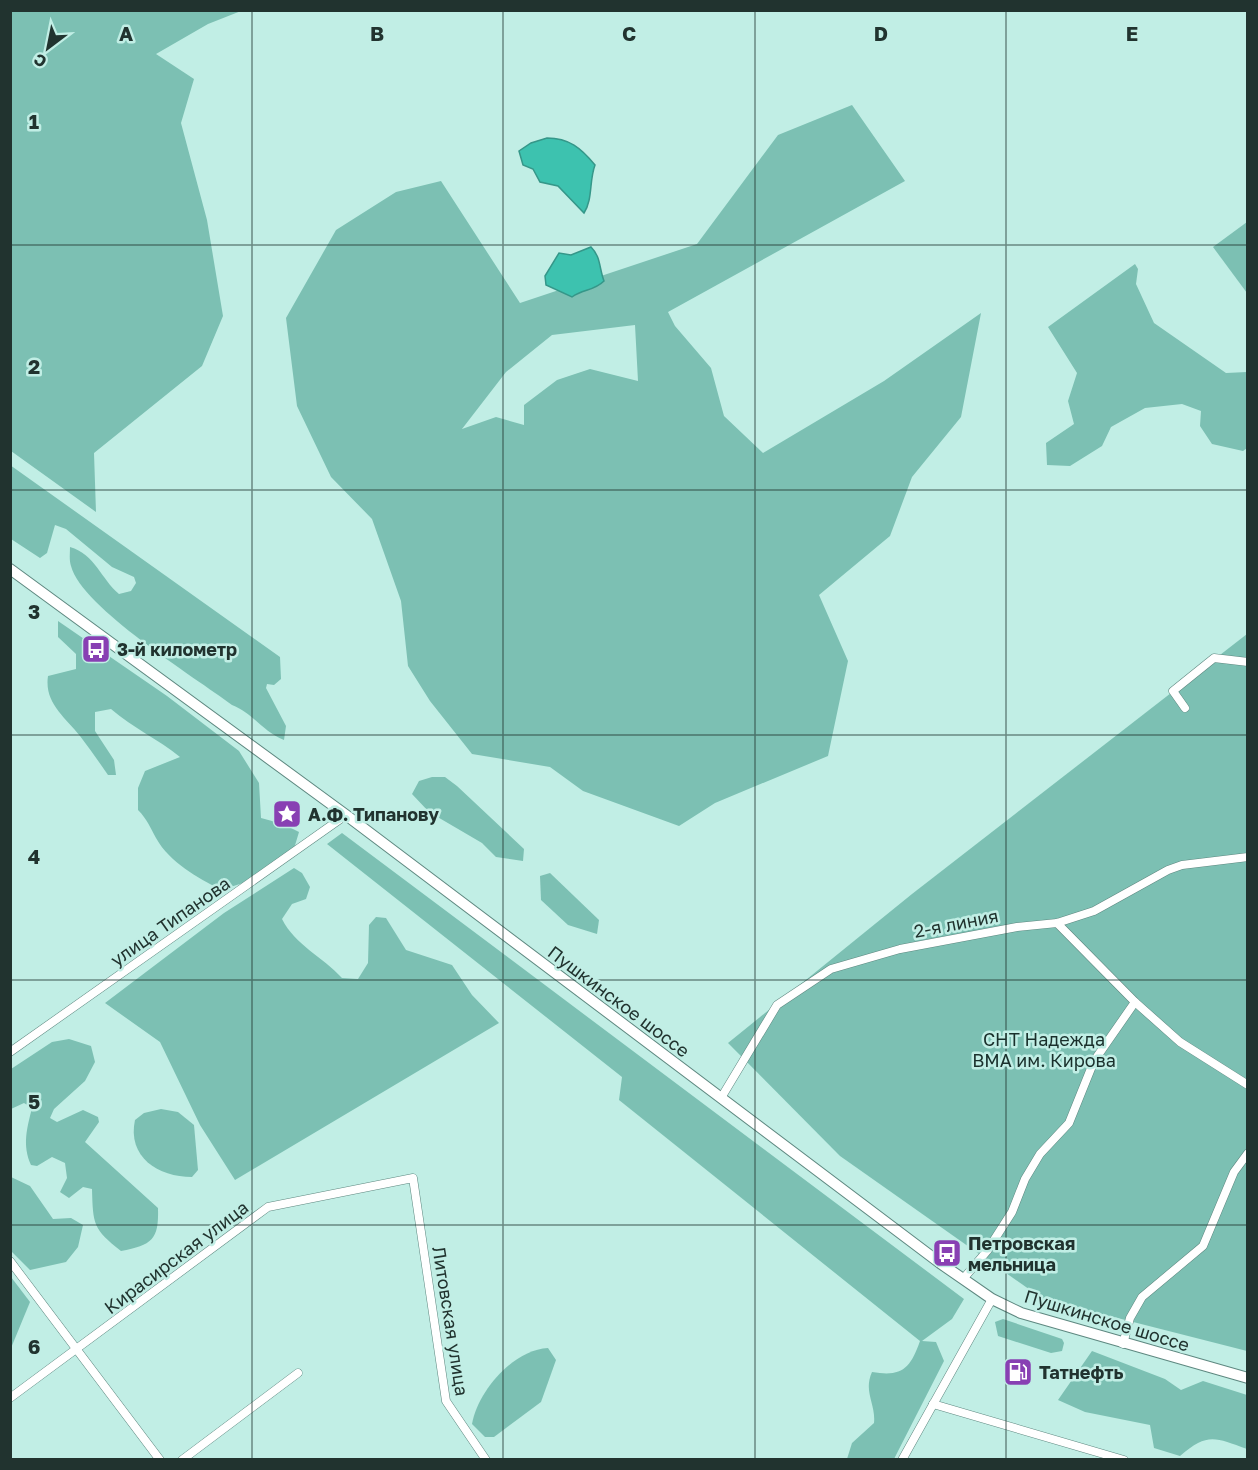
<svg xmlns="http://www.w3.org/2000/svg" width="1258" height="1470" font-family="'Golos Text',sans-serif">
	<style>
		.green { fill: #7cc0b3; fill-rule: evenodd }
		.water { fill: #3dc2af; stroke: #359789; stroke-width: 1.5 }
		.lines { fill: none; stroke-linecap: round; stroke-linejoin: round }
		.street-casing { stroke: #5e8880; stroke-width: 9 }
		.secondary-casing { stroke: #5e8880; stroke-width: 12 }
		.street { stroke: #fff; stroke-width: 8 }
		.secondary { stroke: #fff; stroke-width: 10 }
		.grid { fill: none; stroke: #21332f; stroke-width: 1.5; stroke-opacity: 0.55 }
		.labels { text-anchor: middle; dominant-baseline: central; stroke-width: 5; stroke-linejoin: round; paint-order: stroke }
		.poi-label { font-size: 18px; font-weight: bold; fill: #21332f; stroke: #c1eee5; text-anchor: start }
		.street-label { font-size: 18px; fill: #21332f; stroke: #c1eee5 }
		.park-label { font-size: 18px; fill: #1a302c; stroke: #c1eee5 }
		.grid-label { font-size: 20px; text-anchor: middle; font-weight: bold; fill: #21332f; stroke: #c1eee5; stroke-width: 5; stroke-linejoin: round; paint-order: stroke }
	</style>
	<rect width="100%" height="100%" fill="#c1eee5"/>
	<g class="green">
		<path d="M11,10l230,1 -33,13 -52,30 38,25 -13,44 26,97 16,96 -21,50 -108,87 2,59 -85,-61z"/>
		<path d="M852,105l53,76 -237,131 7,14 36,42 13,48 39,37 121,-72 97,-68 -20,104 -49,60 -22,59 -71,59 29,66 -20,95 -113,47 -36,23 -96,-35 -33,-24 -78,-13 -42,-53 -22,-35 -7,-65 -29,-82 -41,-42 -34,-71 -11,-88 50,-88 60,-38 45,-11 79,122 177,-59 81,-109zM635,325l3,56 -48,-12 -33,11 -33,25v20l-28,-8 -34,12 44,-57 46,-37z"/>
		<path d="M1247,222v71l-34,-46z"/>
		<path d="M1135,264l3,5 -2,15 18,39 72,50 21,-1v76l-4,3 -31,-7 -12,-18 1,-15 -19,-7 -37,4 -34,19 -9,19 -32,20 -23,-1 -1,-22 28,-19 -6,-23 9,-28 -29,-46z"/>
		<path d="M10,465l270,192 1,22 -7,6 -7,-1 -1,4 20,38 -2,14c-21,-8 -31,-27 -52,-35 -37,-28 -150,-97 -161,-139 -2,-6 -1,-13 -1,-19 25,7 31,32 49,47l12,-3 5,-8 -2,-6 -22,-10 -46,-38 -11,-4 -8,28 -7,5 -29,-19z"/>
		<path d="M58,621l109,75 72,55 20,32 2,35 22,6 16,8 -6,20 -50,31 -22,7c-24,-13 -51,-27 -65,-52 -6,-11 -9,-19 -18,-28v-22l7,-17 35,-14c-22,-18 -47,-29 -69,-48l-16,3v19l19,29 2,15h-8c-9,-13 -18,-26 -28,-39 -15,-19 -36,-33 -32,-60l28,-7v-15l-18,-17z"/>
		<path d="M1247,634v717l-204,-52 -203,-143 -112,-113 184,-149z"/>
		<path d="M432,777h13l12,9 67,63 -1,12 -27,-4 -14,-14 -53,-31 -17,-18 7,-13z"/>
		<path d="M342,833l622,466 -12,20 -30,22 14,1 8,19 -50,98h-47l5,-16 22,-20c2,-19 -11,-31 -2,-51 30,5 38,-3 48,-31l-301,-241 3,-23 -295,-233z"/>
		<path d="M294,868l8,5 8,14 -4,12 -14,5 -10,15c13,26 41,38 60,59l16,1 10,-16 1,-38 7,-8 10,1 20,32 46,15 20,30 27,28 -264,157 -35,-55 -40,-83 -55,-39 119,-90z"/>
		<path d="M550,873l49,47 -2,14 -29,-9 -27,-25 -1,-24z"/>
		<path d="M69,1039l22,7 4,16 -10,19 -31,28 -4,9 7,4 26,-12 15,7 1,5 -14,20 73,66c1,32 -6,37 -37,43 -28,-22 -28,-27 -29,-62l-9,-2 -14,11 -9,-6 7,-14 -2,-15 -13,-6 -15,9 -6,-1c-9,-20 -4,-37 1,-57l-8,-5 -13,6v-40l41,-27z"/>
		<path d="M161,1109l17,3 16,13 4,45 -6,7c-34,0 -65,-20 -57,-57l9,-7z"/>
		<path d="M11,1177l19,9 23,33 18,-1 12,7 -5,22 -12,15 -36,8 -19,-19z"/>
		<path d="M11,1277l19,25 -19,46z"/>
		<path d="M1003,1319l59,20 2,4 -2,8 -11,2 -53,-17 -3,-14z"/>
		<path d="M548,1348l8,12 -15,42 -47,35h-9l-13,-13c6,-33 41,-74 76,-76z"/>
		<path d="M1092,1351l73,28 16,11 22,-9 44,14v54c-32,-11 -39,-17 -67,7l-26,-8 -4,-23 -65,-13 -27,-12z"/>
	</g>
	<g class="water">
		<path d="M547,138c22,0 34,10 48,27 -6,16 -2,34 -11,48l-26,-27 -18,-4 -7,-13 -10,-4 -4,-14 12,-8z"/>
		<path d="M591,247c10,10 8,21 13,34 -10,10 -21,8 -32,16l-26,-12 -1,-9 14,-23 12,2z"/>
	</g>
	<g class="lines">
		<g class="street-casing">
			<g id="street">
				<path d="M1185,708l-12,-17 41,-33 34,4"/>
				<path d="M1057,923l78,79 45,40 68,43"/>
				<path d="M10,1052l336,-237"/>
				<path d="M721,1098l56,-93 54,-36 69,-20 117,-22 40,-4 37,-12 74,-41 14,-5 66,-8"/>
				<path d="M10,1261l150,199"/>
				<path d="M963,1279l24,-28 25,-39 13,-33 15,-25 29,-31 25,-62 41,-59"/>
				<path d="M1123,1344l7,-26 12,-21 61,-51 31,-74 14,-19"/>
				<path d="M10,1398l258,-191 145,-29 33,223 40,59"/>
				<path d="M933,1404l191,56"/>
				<path d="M182,1460l116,-87"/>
				<path d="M902,1460l90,-161"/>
			</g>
		</g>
		<g class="secondary-casing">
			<path id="secondary" d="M10,569l336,246 594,448 52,36 29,14 227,65"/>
		</g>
		<use href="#street" class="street"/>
		<use href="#secondary" class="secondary"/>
	</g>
	<path class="grid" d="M252,10v1450M503,10v1450M755,10v1450M1006,10v1450M10,245h1238M10,490h1238M10,735h1238M10,980h1238M10,1225h1238"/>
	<defs>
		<g id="bus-square" transform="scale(1.5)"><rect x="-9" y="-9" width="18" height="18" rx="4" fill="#8840b3" stroke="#c1eee5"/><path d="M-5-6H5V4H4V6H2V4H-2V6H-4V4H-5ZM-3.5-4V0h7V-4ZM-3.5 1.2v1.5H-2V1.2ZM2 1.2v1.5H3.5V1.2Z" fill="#fff"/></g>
		<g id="sight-square" transform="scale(1.5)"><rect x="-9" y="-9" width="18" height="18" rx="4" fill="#8840b3" stroke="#c1eee5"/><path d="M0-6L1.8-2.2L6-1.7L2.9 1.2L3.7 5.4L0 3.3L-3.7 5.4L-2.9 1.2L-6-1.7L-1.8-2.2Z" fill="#fff"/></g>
		<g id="fuel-square" transform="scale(1.5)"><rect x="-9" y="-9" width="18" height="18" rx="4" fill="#8840b3" stroke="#c1eee5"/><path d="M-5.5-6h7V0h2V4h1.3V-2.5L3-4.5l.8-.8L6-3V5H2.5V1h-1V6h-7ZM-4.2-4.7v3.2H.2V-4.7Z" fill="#fff"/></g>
	</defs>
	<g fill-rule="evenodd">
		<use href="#bus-square" x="96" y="649"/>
		<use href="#sight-square" x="287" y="814"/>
		<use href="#bus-square" x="947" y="1253"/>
		<use href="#fuel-square" x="1018" y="1372"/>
	</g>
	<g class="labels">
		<g class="poi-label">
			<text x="117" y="649">3-й километр</text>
			<text x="308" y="814">А.Ф. Типанову</text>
			<text x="968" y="1243">Петровская<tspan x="968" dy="21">мельница</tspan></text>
			<text x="1039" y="1372">Татнефть</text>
		</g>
		<g class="street-label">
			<text transform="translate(170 921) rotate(-35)">улица Типанова</text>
			<text transform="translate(956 923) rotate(-11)">2-я линия</text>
			<text transform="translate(619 1001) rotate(37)">Пушкинское шоссе</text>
			<text transform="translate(176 1257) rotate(-37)">Кирасирская улица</text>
			<text transform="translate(1107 1320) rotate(17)">Пушкинское шоссе</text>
			<text transform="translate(451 1321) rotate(81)">Литовская улица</text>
		</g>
		<g class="park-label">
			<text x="1044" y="1039">СНТ Надежда<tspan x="1044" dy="21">ВМА им. Кирова</tspan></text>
		</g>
	</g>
	<g class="grid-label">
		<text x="126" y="41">A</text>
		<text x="377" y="41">B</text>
		<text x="629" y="41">C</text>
		<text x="881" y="41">D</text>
		<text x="1132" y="41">E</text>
		<text x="34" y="129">1</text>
		<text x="34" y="374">2</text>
		<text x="34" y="619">3</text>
		<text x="34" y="864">4</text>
		<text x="34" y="1109">5</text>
		<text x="34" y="1354">6</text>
	</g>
	<rect width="1258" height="1470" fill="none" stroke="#21332f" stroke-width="24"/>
	<g transform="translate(48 48) rotate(212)" stroke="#c1eee5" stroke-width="4.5" paint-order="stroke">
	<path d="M0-4.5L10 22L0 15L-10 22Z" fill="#21332f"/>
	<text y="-9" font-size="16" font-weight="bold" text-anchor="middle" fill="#21332f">С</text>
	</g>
</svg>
